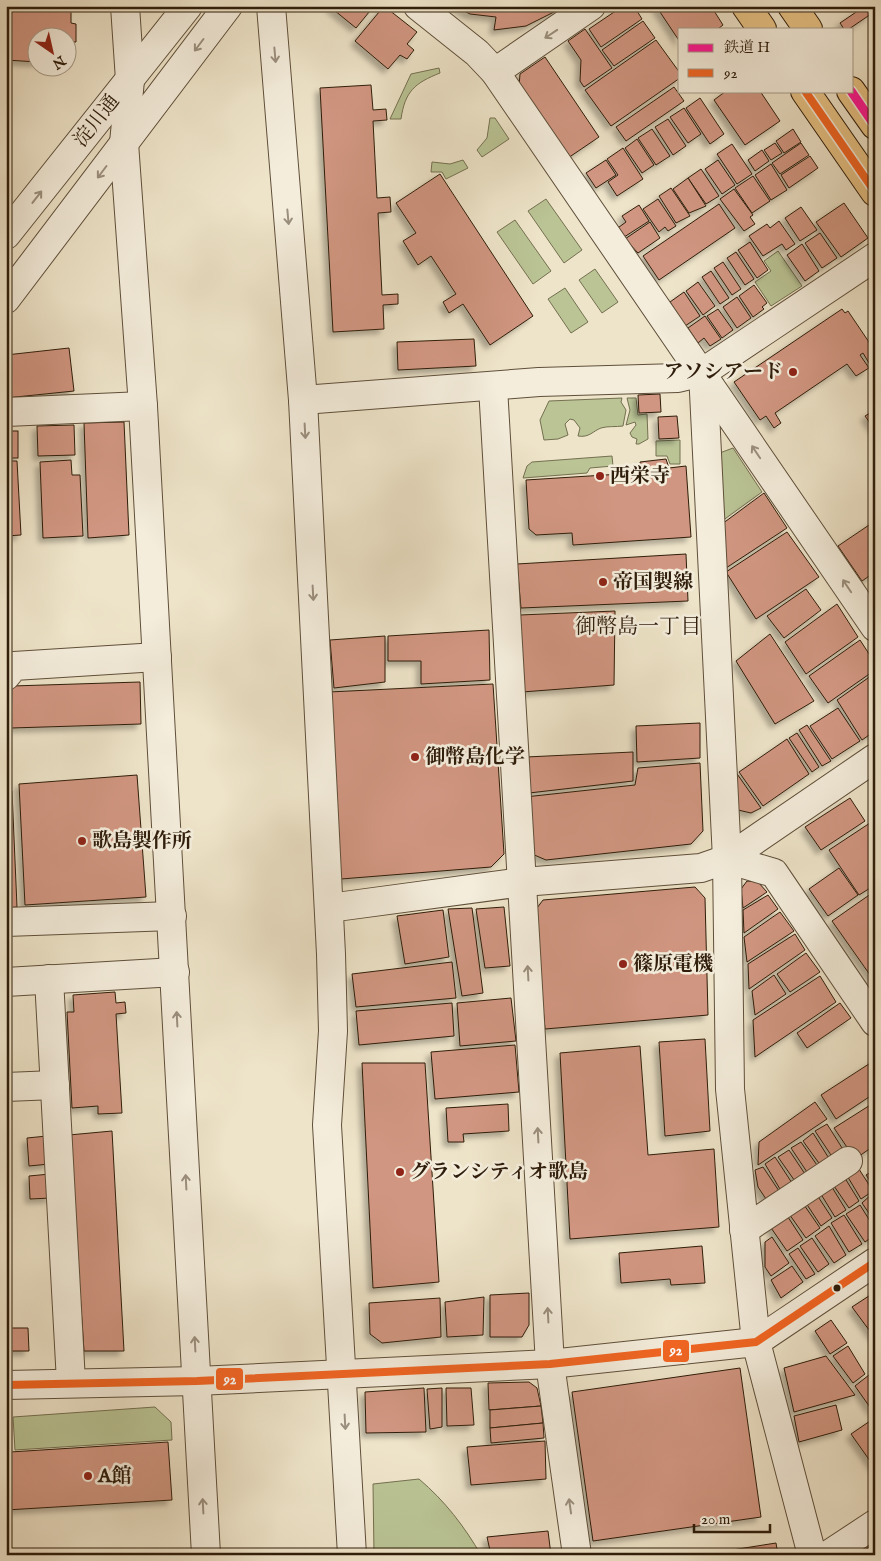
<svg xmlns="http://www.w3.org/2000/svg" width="881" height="1561" font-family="'IM FELL English','Noto Serif JP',serif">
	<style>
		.green { fill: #bac495; stroke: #747050 }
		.building { fill: #d19681; stroke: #2f1d0b; filter: url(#shadow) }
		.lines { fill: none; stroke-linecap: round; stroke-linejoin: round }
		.minor-casing { stroke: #5f4f3a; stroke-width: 30 }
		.major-casing { stroke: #2f1d0b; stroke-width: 30 }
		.minor { stroke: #f4eddc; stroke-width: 28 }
		.major { stroke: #e7c284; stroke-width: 28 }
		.bus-1-casing { stroke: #f4eddc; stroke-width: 11 }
		.bus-1 { stroke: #f26522; stroke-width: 8 }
		.rail-1-casing { stroke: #f4eddc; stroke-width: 12 }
		.rail-1 { stroke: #ff1493; stroke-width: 9 }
		.oneway { stroke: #9b8f7e }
		.poi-dot { fill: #8f2418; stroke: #f4eddc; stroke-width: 2 }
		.bus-dot { fill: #2f1d0b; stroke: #f4eddc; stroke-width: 2 }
		.labels { text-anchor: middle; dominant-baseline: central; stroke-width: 5; stroke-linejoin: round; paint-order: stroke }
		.street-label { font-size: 20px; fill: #2f1d0b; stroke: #f4eddc }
		.poi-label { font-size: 20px; font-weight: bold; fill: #2f1d0b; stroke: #f4eddc; text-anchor: start }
		.neighbourhood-label { font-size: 21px; fill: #2f1d0b; stroke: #f4eddc }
		.line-badge { stroke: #f4eddc; stroke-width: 2 }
		.badge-label { font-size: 14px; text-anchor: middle; font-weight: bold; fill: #fff }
	</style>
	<defs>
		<filter id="shadow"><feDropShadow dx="-4.5" dy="4.5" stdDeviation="2.5" flood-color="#0004"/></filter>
	</defs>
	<rect width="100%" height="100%" fill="#eee4c9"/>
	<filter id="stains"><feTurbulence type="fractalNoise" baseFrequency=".004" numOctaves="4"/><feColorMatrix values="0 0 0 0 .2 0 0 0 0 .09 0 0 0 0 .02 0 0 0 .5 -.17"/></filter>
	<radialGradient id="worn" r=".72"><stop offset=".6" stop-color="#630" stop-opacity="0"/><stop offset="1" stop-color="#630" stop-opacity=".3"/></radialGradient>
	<g class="green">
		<path d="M439,68l1,5c-25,10 -35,18 -39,46h-11l21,-45z"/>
		<path d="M490,118h5l14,21 -27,18 -5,-7 10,-12z"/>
		<path d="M463,160l5,8 -22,11 -4,-7h-11l1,-10 18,2z"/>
		<path d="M546,199l36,51 -18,13 -36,-52z"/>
		<path d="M515,220l36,51 -18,13 -36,-52z"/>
		<path d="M778,251l24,35 -31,20 -16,-24 16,-11 -7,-10z"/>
		<path d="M595,269l23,33 -16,11 -23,-33z"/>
		<path d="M565,288l23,34 -17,11 -23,-34z"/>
		<path d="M622,398l-1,4 5,8 -3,16c-7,1 -16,0 -22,2 -8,3 -12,10 -23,8l2,-8 -6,-8 -4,-1 -5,5 3,11 -10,4 -14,1 -4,-20 9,-19z"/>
		<path d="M627,398h9l2,17 9,-1 1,25 -9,5h-3l1,-5 -5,-2 -2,-4 6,-8 -1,-3 -9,3 4,-15z"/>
		<path d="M680,440v24h-10l-3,-8h-11v-15z"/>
		<path d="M733,448l29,44 -40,29 -5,-67z"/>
		<path d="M612,456l1,10 -23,2 -3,5 -64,5 4,-12 5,-4z"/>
		<path d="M155,1407l16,15 1,18 -157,10 -2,-33z"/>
		<path d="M419,1479c26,22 45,47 62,76h-107l-1,-71z"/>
	</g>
	<g class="building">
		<path d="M6,6h65v17l5,1v18h-7l-1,21v-25h-30v24l-32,-2z"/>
		<path d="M329,6h45l-18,22z"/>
		<path d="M384,6l33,26 -10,12 7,6 -7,9 -7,-4 -12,14 -33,-28z"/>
		<path d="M454,6h112l-40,20 -32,4 2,-13 -26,-3z"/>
		<path d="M623,6h11l8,13 -41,28 -12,-18z"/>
		<path d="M656,6h55l12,19 -5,4h-38v13z"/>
		<path d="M865,6l6,8 -22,15h-5l-4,-6z"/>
		<path d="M643,21l12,17 -41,28 -12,-16z"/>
		<path d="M585,29l27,39 -28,19 -4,-6 1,-21 -13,-19z"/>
		<path d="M656,40l24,33v5l-69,48 -26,-36z"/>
		<path d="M545,57l54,80 -31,21 -49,-72 1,-12z"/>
		<path d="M371,85l2,25 13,-1 1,11 -14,1 4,77 13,-1 1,15 -13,1 4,82 16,-1v10l-15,1 1,24 -51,3 -13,-244z"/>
		<path d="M674,87l10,14 -58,40 -10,-14z"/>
		<path d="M726,91h34l20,30 -35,24 -31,-45z"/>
		<path d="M700,98l24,36 -14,10 -24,-36z"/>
		<path d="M684,108l17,26 -13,9 -18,-26z"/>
		<path d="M668,119l18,27 -13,9 -18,-28z"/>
		<path d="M652,129l18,27 -14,9 -18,-27z"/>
		<path d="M793,129l8,13 -17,11 -8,-12z"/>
		<path d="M637,139l17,26 -12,8 -17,-25z"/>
		<path d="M775,143l7,10 -11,7 -7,-10z"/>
		<path d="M801,143l8,12 -29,19 -8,-11z"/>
		<path d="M732,144l20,30 -15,10 -20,-30z"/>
		<path d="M623,148l20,31 -26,17 -9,-14 10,-7 -11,-16z"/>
		<path d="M762,150l7,11 -14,10 -7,-11z"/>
		<path d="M810,156l8,12 -29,20 -8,-13z"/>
		<path d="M606,160l10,15 -20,13 -10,-15z"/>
		<path d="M718,160l17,25 -13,9 -17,-25z"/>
		<path d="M771,164l16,26 -16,10 -16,-25z"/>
		<path d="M701,169l18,27 -13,8 -18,-26z"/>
		<path d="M440,174l93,142 -43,29 -27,-41 -14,9 -6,-11 13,-8 -25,-38 -13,9 -15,-24 13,-8 -20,-30z"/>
		<path d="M753,176l17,25 -18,12 -17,-25z"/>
		<path d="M688,178l18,28 -17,7 -16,-24z"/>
		<path d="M671,188l19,28 -14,7 -17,-27z"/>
		<path d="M734,189l19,26 -3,2 5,7 -11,7 -24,-32z"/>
		<path d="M658,199l18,27 -8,5 -3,-4 -6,5 -16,-23z"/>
		<path d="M844,203l24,35 -27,19 -25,-35z"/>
		<path d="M719,204l16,24 -76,52 -16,-24z"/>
		<path d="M639,205l10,16 -28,18 -6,-9 11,-8 -4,-6z"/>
		<path d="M801,207l16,23 -17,11 -15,-23z"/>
		<path d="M779,221l16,23 -9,6 -4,-6 -19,12 -14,-20 18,-12 3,4z"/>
		<path d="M650,222l10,16 -22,15 -13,-14z"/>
		<path d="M820,233l17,25 -15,10 -17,-25z"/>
		<path d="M750,242l18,28 -11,8 -19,-28z"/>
		<path d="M802,244l17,27 -14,10 -18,-26z"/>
		<path d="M736,252l18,27 -9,6 -18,-27z"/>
		<path d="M723,262l18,27 -9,6 -18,-27z"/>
		<path d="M711,271l18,27 -9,6 -18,-27z"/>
		<path d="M698,282l17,24 -12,9 -17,-24z"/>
		<path d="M754,285l13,18 -5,4 2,2 -11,8 -14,-21z"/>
		<path d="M684,292l16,24 -15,10 -15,-24z"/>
		<path d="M737,297l14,21 -14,10 -14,-21z"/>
		<path d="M718,309l15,21 -11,8 -15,-22z"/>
		<path d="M842,309l3,4 3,-2 27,40v8l-6,4 -6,-10 -3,2 9,13 -13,8 -9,-12 -72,49 6,10 -7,5 -8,-12 -6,4 -26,-38z"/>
		<path d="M705,316l16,23 -11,7 -6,-8 -6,5 -10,-15z"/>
		<path d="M474,339l2,27 -78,4 -1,-28z"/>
		<path d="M69,348l5,43 -68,7v-43z"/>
		<path d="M660,394l1,18 -22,1 -1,-18z"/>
		<path d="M875,410v20l-10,-14z"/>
		<path d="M677,416l2,22 -20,1 -1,-22z"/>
		<path d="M124,422l5,113 -41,3 -4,-115z"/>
		<path d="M74,425l1,30 -37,1 -1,-30z"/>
		<rect x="6" y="431" width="12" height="27"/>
		<path d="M666,459l3,9 17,-2 5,71 -118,8 -1,-12 -36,2 -7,-6 -3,-49 95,-6 1,-4 19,-2 -1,-6z"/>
		<path d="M71,460l1,15h8l3,61 -40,2 -3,-76z"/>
		<path d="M6,461h11l4,74 -15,1z"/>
		<path d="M764,493l23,35 -61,40 -4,-44z"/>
		<path d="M875,521v51l-13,9 -24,-35z"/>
		<path d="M787,532l32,45 -63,42 -30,-47z"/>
		<path d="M686,554l2,47 -167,7 -4,-44z"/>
		<path d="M806,589l15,21 -37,28 -17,-22z"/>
		<path d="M837,604l21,33 -52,37 -21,-32z"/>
		<path d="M615,611l-1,74 -92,7 -2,-77z"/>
		<path d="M489,630l1,50 -69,4v-23h-33v-25z"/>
		<path d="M770,634l44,67 -39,23 -39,-63z"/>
		<path d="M385,636v46l-51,6 -4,-48z"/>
		<path d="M860,640l15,23v7l-47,33 -19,-27z"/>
		<path d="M875,673v58l-13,9 -25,-40z"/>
		<path d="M140,682l1,42 -130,4 1,-42z"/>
		<path d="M493,684l11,170 -13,13 -150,12 -5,-57 -7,-130z"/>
		<path d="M838,708l22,33 -28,18 -22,-33z"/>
		<path d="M700,723v35l-63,4 -1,-36z"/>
		<path d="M807,725l24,36 -9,5 -23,-36z"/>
		<path d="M797,733l22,34 -7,5 -23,-34z"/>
		<path d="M787,739l22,35 -46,32 -24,-34z"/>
		<path d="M633,752v29l-104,12 -3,-36z"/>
		<path d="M700,763l3,68 -12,13 -145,16 -14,-6 -7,-57 110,-12 3,-17z"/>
		<path d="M735,771l26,37 -10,5 -13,-3z"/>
		<path d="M137,775l9,122 -121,8 -6,-121z"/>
		<path d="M6,791h6l5,116 -11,1z"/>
		<path d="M850,798l15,23 -44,29 -16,-23z"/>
		<path d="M873,821l2,64 -16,10 -30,-45z"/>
		<path d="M839,868l19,27 -30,21 -19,-27z"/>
		<path d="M747,881l11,1 9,10 -24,16 -2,-19z"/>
		<path d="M695,887l10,11 3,117 -163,14 -11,-117 9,-12z"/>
		<path d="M875,891v91l-43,-61z"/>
		<path d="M768,895l10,14 -34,24 -1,-23z"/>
		<path d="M504,907l6,59 -25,2 -9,-59z"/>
		<path d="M472,908l11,85 -21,3 -14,-87z"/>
		<path d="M443,910l6,47 -44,7 -8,-48z"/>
		<path d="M780,912l14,19 -47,31 -3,-25z"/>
		<path d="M795,934l10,16 -56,39 -1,-25z"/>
		<path d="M806,953l14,19 -30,20 -13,-18z"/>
		<path d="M452,962l4,36 -100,9 -4,-33z"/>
		<path d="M774,975l12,19 -31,21 -3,-24z"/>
		<path d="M820,976l16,26 -81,55 -2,-37z"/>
		<path d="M115,992l1,11 9,-1 1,11 -10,1 6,99 -24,1v-8l-26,2 -5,-96h7l-1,-17z"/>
		<path d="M511,998l5,43 -56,5 -3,-43z"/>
		<path d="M452,1003l2,33 -95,9 -3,-34z"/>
		<path d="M840,1003l11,15 -44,30 -10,-15z"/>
		<path d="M705,1039l5,92 -45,5 -6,-94z"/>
		<path d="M515,1045l4,47 -84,7 -4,-47z"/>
		<path d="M640,1046l8,109 66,-6 5,78 -149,12 -10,-186z"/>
		<path d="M875,1060v33l-39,26 -15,-24z"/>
		<path d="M362,1063h63l14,219 -66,6z"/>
		<path d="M815,1102l12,17 -69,46 1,-23z"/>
		<path d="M875,1102v43l-20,14 -21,-31z"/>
		<path d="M508,1104l1,27 -46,3 1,8h-16l-2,-34z"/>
		<path d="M827,1124l17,27 -11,7 -18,-27z"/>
		<path d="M112,1131l12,220h-40l-15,-216z"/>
		<path d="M813,1133l17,27 -9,6 -18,-25z"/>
		<path d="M47,1136l2,28 -20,2 -2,-28z"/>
		<path d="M801,1142l18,26 -10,7 -18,-27z"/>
		<path d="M789,1150l18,27 -10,7 -19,-27z"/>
		<path d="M775,1157l19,29 -11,8 -18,-30z"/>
		<path d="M857,1166l16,25 -12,8 -15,-25z"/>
		<path d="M763,1167l18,27 -13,8 -10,-15 -3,-17z"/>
		<path d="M875,1170v18l-9,-13z"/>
		<path d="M50,1174l1,24 -21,1 -1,-23z"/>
		<path d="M843,1175l16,26 -10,7 -17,-25z"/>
		<path d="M830,1184l16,26 -11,7 -16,-26z"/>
		<path d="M815,1192l17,26 -11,8 -17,-26z"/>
		<path d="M873,1193l2,2v27l-13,-19z"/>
		<path d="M802,1202l18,26 -14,10 -19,-27z"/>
		<path d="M860,1205l15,24v6l-10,7 -19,-28z"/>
		<path d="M784,1211l19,29 -16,11 -20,-29z"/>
		<path d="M844,1215l18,29 -13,8 -18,-29z"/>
		<path d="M829,1226l17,29 -12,8 -19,-27z"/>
		<path d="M772,1237l17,26 -18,13 -6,-9v-25z"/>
		<path d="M812,1238l17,26 -11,8 -18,-26z"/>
		<path d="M702,1246l3,37 -34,2 -1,-6 -49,4 -2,-30z"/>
		<path d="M798,1248l17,26 -9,5 -17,-25z"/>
		<path d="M792,1266l11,16 -22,16 -10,-18z"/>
		<path d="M875,1292v46l-23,-31z"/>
		<path d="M529,1293v32l-7,12h-32v-42z"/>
		<path d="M484,1297l-1,38 -36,2 -2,-35z"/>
		<path d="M440,1298l1,39 -59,6 -12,-9 -1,-31z"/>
		<path d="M831,1320l16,23 -17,11 -15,-23z"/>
		<path d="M6,1328h22l1,23h-23z"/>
		<path d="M848,1346l17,28 -12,9 -20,-27z"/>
		<path d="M826,1356l29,39 -61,17 -10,-44z"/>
		<path d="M740,1368l21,149 -168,24 -21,-149z"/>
		<path d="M869,1375l6,9 -1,29 -19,-27z"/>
		<path d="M529,1382l8,6 4,18 -52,4 -1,-27z"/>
		<path d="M424,1388l2,44 -60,1 -1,-41z"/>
		<path d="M442,1388v39l-12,2 -3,-40z"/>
		<path d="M446,1388h25l3,37 -27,1z"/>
		<path d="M836,1405l6,25 -43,12 -5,-26z"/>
		<path d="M541,1406l2,17 -53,5v-18z"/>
		<path d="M873,1419l2,4v45l-24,-34z"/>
		<path d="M543,1423l1,15 -53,5 -1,-15z"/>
		<path d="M6,1441h4v11l158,-10 4,58 -166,10z"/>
		<path d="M545,1441l1,38 -75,6 -4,-38z"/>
		<path d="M548,1531l3,24h-60l-4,-18z"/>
		<path d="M875,1542v13h-9l-2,-4z"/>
		<path d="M776,1543l2,12h-78z"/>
	</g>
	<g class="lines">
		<g class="minor-casing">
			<g id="minor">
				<path d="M125,6l5,74 -6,63 19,263 63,1149"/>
				<path d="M271,6l32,394 28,554 2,77 -6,94 25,430"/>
				<path d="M418,6l59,47 18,19 380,555"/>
				<path d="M495,72l96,-66"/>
				<path d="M6,235l182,-229"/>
				<path d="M6,299l222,-293"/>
				<path d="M703,372l172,-115"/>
				<path d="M493,387l57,977 27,191"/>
				<path d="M303,400l236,-18 139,-4 25,-6 24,487 3,230 26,253 56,213"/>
				<path d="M6,412l137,-6"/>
				<path d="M6,676l8,-10 143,-9"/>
				<path d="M727,859l47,14 101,149"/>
				<path d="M329,908l194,-26 178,-14 26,-9 148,-101"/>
				<path d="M6,922l166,-6"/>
				<path d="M49,979l22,403"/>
				<path d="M6,982l169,-10"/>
				<path d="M6,1087l49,-2"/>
				<path d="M744,1230l104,-69"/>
				<path d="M6,1385l191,-4 353,-17 206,-22 119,-80"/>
				<path d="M828,1555l47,-31"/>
			</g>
		</g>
		<g class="major-casing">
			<g id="major">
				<path d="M746,6l16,23"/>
				<path d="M792,6l16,23"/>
				<path d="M805,91l70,101"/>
				<path d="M851,91l24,34"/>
			</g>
		</g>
		<use href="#minor" class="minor"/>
		<use href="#major" class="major"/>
		<g class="bus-1-casing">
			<g id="bus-1">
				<path d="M805,91l70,101"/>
				<path d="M6,1385l191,-4 353,-17 206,-22 119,-80"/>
			</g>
		</g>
		<use href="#bus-1" class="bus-1"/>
		<g class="rail-1-casing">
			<path id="rail-1" d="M851,91l24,35"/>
		</g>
		<use href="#rail-1" class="rail-1"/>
	</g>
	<defs><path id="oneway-shaft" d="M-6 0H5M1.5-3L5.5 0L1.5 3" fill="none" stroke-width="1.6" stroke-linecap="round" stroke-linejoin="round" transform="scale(1.25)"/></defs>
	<g class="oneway">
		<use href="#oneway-shaft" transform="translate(551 34) rotate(146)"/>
		<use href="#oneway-shaft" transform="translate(199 45) rotate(127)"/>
		<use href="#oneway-shaft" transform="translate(275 55) rotate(85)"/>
		<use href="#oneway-shaft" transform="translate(102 172) rotate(127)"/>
		<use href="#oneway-shaft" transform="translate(37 197) rotate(-52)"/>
		<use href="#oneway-shaft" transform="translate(288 217) rotate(85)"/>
		<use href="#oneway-shaft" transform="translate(305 431) rotate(87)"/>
		<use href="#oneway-shaft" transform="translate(756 452) rotate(-124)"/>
		<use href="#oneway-shaft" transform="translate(847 586) rotate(-124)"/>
		<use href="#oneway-shaft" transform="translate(313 593) rotate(87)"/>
		<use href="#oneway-shaft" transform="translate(528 973) rotate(-93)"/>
		<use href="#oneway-shaft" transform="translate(177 1019) rotate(-93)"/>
		<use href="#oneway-shaft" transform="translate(538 1135) rotate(-93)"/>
		<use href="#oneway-shaft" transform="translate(186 1182) rotate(-93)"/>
		<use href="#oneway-shaft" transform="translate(548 1315) rotate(-93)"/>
		<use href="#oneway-shaft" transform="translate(195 1344) rotate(-93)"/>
		<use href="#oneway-shaft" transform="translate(345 1422) rotate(87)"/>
		<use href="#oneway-shaft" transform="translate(203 1506) rotate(-93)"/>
		<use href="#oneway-shaft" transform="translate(570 1506) rotate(-98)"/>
	</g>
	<g class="poi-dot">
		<circle cx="793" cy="372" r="5"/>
		<circle cx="600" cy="476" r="5"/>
		<circle cx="603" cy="582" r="5"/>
		<circle cx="415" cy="757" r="5"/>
		<circle cx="82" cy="841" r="5"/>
		<circle cx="623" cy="964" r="5"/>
		<circle cx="400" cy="1172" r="5"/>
		<circle cx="88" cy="1476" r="5"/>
	</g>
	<circle class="bus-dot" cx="837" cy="1288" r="4.5"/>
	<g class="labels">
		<g class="street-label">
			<text transform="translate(97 121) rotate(-52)">淀川通</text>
		</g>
		<g class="poi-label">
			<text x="783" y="372" text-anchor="end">アソシアード</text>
			<text x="610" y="476">西栄寺</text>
			<text x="613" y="582">帝国製線</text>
			<text x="425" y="757">御幣島化学</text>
			<text x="92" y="841">歌島製作所</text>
			<text x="633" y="964">篠原電機</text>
			<text x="410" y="1172">グランシティオ歌島</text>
			<text x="98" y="1476">A館</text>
		</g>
		<g class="neighbourhood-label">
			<text x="638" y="627">御幣島一丁目</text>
		</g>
	</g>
	<g class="line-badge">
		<rect x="662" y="1339" width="28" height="24" rx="5" fill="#f26522"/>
		<rect x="215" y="1367" width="29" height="24" rx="5" fill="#f26522"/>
	</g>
	<g class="badge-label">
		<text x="676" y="1355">92</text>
		<text x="230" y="1384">92</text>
	</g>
	<rect width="881" height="1561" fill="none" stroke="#eee4c9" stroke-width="25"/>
	<rect x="8" y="8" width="866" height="1546" fill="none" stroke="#2f1d0b" stroke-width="2.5"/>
	<rect x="12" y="12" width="856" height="1536" fill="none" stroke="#2f1d0b"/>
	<rect x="678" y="28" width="175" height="65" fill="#f4eddc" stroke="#a59a88"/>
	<rect x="688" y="44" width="25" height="8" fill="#ff1493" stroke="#a59a88"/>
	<text x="724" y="52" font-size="15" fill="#2f1d0b">鉄道 H</text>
	<rect x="688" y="69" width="25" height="8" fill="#f26522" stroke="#a59a88"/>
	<text x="724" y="78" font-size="15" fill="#2f1d0b">92</text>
	<g transform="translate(52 52) rotate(146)"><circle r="24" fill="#f4eddc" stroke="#a59a88"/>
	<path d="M0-4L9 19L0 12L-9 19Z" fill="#8f2418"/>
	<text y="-8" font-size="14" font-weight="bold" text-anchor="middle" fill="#2f1d0b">N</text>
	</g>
	<path d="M694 1524v8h76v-8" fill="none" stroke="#2f1d0b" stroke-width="2.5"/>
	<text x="701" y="1524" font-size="15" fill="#2f1d0b" stroke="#f4eddc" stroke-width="4" paint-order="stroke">20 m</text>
	<rect width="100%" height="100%" filter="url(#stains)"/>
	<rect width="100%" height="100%" fill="url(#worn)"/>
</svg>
